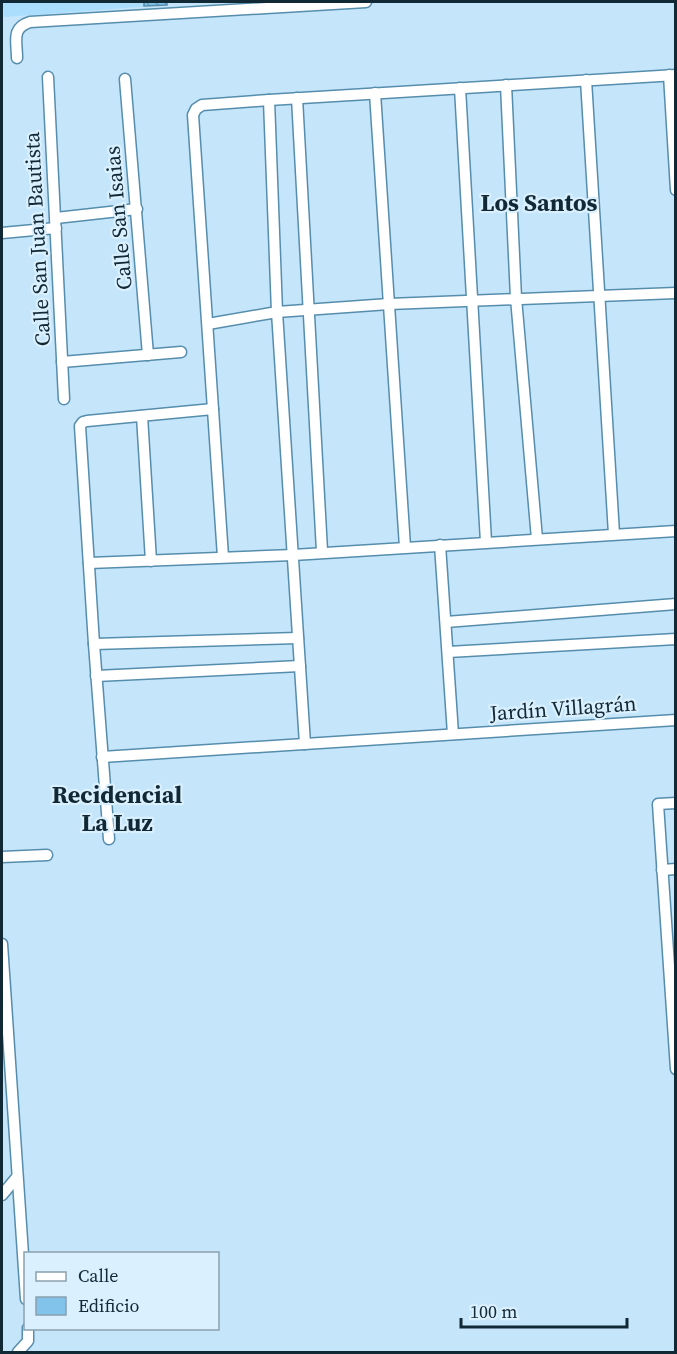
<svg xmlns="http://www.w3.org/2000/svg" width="677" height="1354" font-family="'Source Serif 4',serif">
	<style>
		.built { fill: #abdefd }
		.building { fill: url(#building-back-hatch); stroke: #568dac; stroke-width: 1.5 }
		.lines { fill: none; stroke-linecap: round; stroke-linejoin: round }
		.street-casing { stroke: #568dac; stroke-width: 13 }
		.street { stroke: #fff; stroke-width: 10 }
		.labels { text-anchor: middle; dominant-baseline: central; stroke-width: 4.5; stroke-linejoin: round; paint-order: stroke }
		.street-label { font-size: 21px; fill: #112835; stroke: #daf0fe }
		.quarter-label { font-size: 24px; font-weight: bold; fill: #112835; stroke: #daf0fe }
	</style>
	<defs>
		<pattern id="building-back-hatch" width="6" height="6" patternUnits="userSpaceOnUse" patternTransform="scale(1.5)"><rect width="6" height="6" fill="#81c3ea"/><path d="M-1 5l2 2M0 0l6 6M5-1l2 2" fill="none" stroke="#689ebe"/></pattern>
	</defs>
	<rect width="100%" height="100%" fill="#c4e5fa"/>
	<path class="built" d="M3,2h164v3l-163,12z"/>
	<path class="building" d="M144,2h23v3l-23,1z"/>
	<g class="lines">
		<g class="street-casing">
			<g id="street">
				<path d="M17,58c0,-17 -6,-30 13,-36l336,-20"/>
				<path d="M669,75l7,115"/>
				<path d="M48,77l16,322"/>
				<path d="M125,79l23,276"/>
				<path d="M586,80l28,454"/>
				<path d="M506,85l10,213 21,241"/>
				<path d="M460,88l26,454"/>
				<path d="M375,93l30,454"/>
				<path d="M297,98l25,453"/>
				<path d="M269,100l8,212 28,432"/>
				<path d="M56,218l81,-9"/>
				<path d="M2,233l54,-5"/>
				<path d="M208,324l69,-12 112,-8 287,-11"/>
				<path d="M62,362l119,-10"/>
				<path d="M142,416l9,145"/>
				<path d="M440,545l13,189"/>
				<path d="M223,557l-30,-442 3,-6 6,-4 67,-5 407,-25"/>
				<path d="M89,563l204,-8 383,-24"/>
				<path d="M446,622l230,-18"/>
				<path d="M94,644l204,-6"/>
				<path d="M448,652l228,-13"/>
				<path d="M96,676l204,-10"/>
				<path d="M102,757l574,-37"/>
				<path d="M676,803l-18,1 18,265"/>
				<path d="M109,839l-15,-195 -14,-218 3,-4 4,-1 126,-12"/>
				<path d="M2,857l45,-2"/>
				<path d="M662,870l14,-1"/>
				<path d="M2,944l24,355"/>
				<path d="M2,1195l15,-18"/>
				<path d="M18,1352l10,-11v-13"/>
			</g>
		</g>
		<use href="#street" class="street"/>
	</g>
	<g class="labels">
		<g class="street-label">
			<text transform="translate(118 218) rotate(-95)">Calle San Isaias</text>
			<text transform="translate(37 239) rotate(-93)">Calle San Juan Bautista</text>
			<text transform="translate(563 708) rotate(-4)">Jardín Villagrán</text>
		</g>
		<g class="quarter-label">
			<text x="539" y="202">Los Santos</text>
			<text x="117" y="794">Recidencial<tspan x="117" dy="28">La Luz</tspan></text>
		</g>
	</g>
	<rect width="677" height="1354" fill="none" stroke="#112835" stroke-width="6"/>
	<rect x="24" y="1252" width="195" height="78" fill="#daf0fe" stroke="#8aa0ae" stroke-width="1.5"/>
	<rect x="36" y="1272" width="30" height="9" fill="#ffffff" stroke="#8aa0ae" stroke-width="1.5"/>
	<text x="78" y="1282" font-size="18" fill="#112835">Calle</text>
	<rect x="36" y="1297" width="30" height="18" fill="#81c3ea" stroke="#8aa0ae" stroke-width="1.5"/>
	<text x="78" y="1312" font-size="18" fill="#112835">Edificio</text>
	<path d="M461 1318v9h166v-9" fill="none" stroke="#112835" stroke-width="3"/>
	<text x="470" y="1318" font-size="18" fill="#112835" stroke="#daf0fe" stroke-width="4.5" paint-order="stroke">100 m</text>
</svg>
